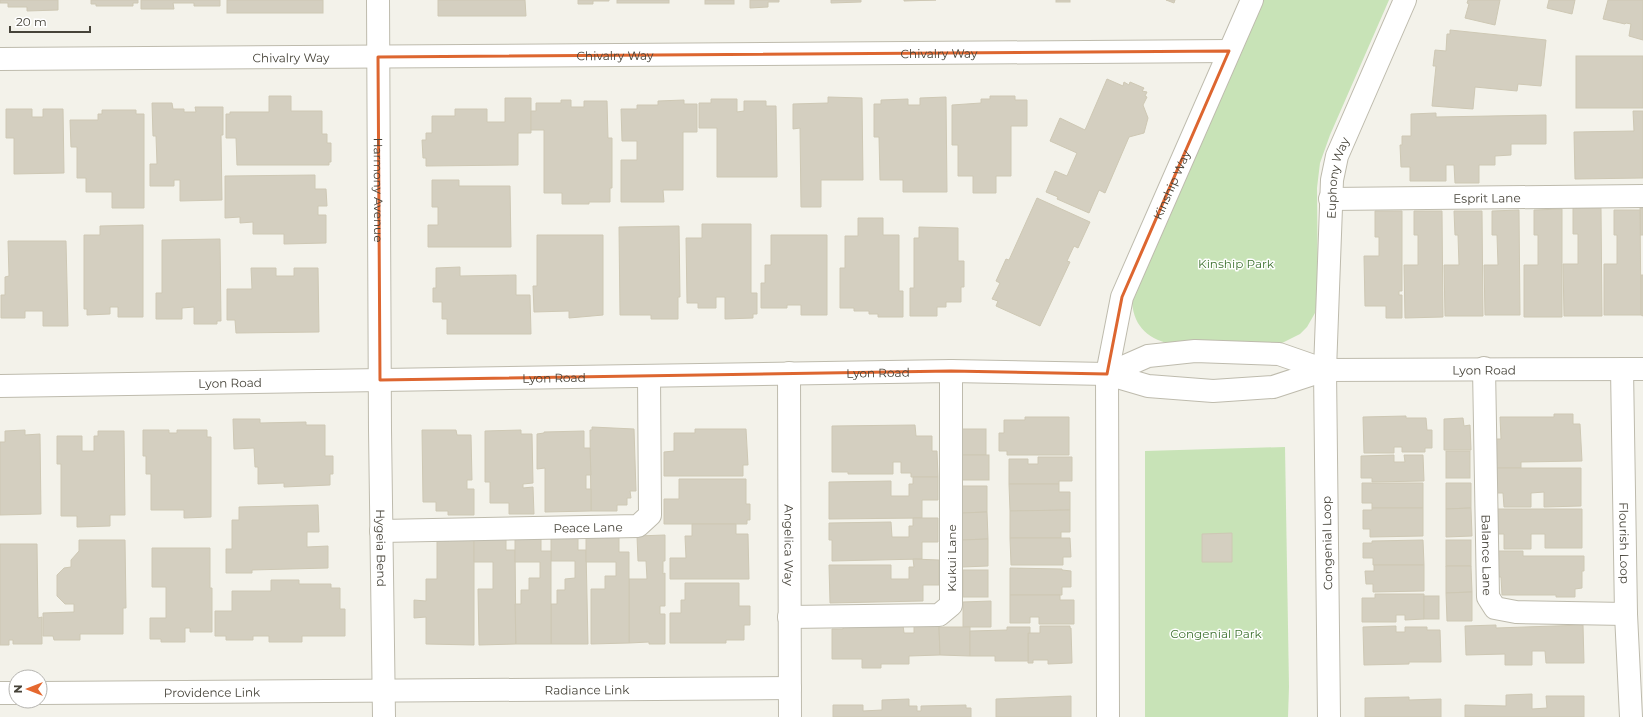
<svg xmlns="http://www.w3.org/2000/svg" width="1643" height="717" font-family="Montserrat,sans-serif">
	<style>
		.green { fill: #c8e3b7 }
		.building { fill: #d4cfc0; stroke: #cec8b4 }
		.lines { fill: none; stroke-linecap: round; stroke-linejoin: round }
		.minor-casing { stroke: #bebbad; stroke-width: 24 }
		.minor { stroke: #fff; stroke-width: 22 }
		.marked { fill: none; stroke: #dd6630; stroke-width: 3; stroke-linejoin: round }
		.labels { text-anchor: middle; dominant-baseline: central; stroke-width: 3; stroke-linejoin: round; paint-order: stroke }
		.street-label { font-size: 12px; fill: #464339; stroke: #fff }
		.park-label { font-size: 12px; fill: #3f7331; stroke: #fff }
	</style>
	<rect width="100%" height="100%" fill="#f3f2ea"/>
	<g class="green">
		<path d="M1262,0h127l-59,135 -10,28 -3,25 1,108 -3,17 -8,14 -7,7 -18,9 -112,1c-24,-6 -38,-20 -38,-46z"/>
		<path d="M1285,447l4,240 -1,30h-143v-266z"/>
	</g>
	<g class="building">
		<path d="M0,0h58v10l-31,1v-4h-19v-4h-8z"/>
		<path d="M91,0h47v3h-5v3h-37v-2h-5z"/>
		<path d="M141,0h79v6h-26v-3h-21l1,6h-33z"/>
		<rect x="227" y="0" width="96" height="13"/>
		<path d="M438,0h87l1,16h-88z"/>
		<path d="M578,0h31v1h-16v3h-15z"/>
		<rect x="617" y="0" width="52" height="3"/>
		<rect x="705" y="0" width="29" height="4"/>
		<path d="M750,0h29v2h-11v5l-18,1z"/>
		<path d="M831,0h30v2l-30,1z"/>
		<path d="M904,0h32l-32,1z"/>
		<rect x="1056" y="0" width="14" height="2"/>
		<path d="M1166,0h9l-1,3z"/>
		<path d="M1468,0h32l-5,25 -30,-7 4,-14 -2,-1z"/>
		<path d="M1549,0h26l-3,14 -25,-6z"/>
		<path d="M1608,0h35v40l-14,-4 2,-12 -5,-1 -1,1 -22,-5z"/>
		<path d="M1450,30l96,10 -5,46 -23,-2 -1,7 -42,-4 -2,22 -41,-3 4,-40h-3l2,-16 11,1 1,-17h3z"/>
		<rect x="1576" y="56" width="67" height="52"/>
		<path d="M1107,79l16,7 1,-4 5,3 1,-3 14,6 -2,3 5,1 -2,4 2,1 -4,8 5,13 -4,15 -15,4 -24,56 -6,-3 -10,23 -32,-14 1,-2 -12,-5 9,-21 12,5 10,-23 -27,-12 10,-23 25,12z"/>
		<path d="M269,96h22v15h31v23h5v9h4v19h-2v3h-92l-1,-27h-10v-24h4v-2h39z"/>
		<path d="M990,96h25v4h12v26h-16v50h-15v17h-23v-17h-15v-31h-6v-40l29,-2v-4h9z"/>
		<path d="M828,97l34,1 1,82h-42v27h-20l-1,-79 -7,1v-25l35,-1z"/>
		<path d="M946,97l1,95h-44v-12h-23l-1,-43h-5v-33h7v-4l27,-1v6h12v-7z"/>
		<path d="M505,98h26v35h-13v32l-92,1v-8h-3l-1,-18h4v-7h6v-17h23v-7h32v13h18z"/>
		<path d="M711,99h26v13l7,-1v-10h22v5h10l1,71h-60v-49h-18v-25h12z"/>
		<path d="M561,100h10v7h13v-6h23l1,37h4v50h-2v14h-21v2h-27v-11h-18v-63h-13v-19h5v-8h25z"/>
		<path d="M684,100v4h13v28h-14v58h-20l1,12h-43v-42h16v-19h-15l-1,-32h16v-4h21v-4z"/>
		<path d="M152,103h20l1,6h11v3h12l-1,-5h28v28h-2l1,65 -42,1v-21h-6v6h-24v-22h7l-1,-28h-3z"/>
		<path d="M6,109h26v8h11v-8h20l1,64 -50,1v-36h-8z"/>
		<path d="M102,110h34v4h8v94h-32v-16h-26v-14h-9v-31h-6l-1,-27h28v-6h4z"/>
		<path d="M1633,111h10v67l-68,1 -1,-47 60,-1z"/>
		<path d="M1436,113v4l110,-2v29h-35v11l-16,1v9h-16v18h-24l-1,-18h-8v16h-36v-14h-9l-1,-22h2v-9h9v-22z"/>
		<path d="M315,175v14h11l1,17h-9v9h8v28l-42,1v-10h-31v-12l-13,1v-6l-15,1v-42z"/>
		<path d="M432,180h27v6h51l1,61h-83v-22h10v-18h-6z"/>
		<path d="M1037,198l53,24 -12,26 -4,-2 -7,15 3,1 -30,64 -44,-20 2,-5 -6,-2 8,-16 -4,-2 10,-22 3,1z"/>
		<path d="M1573,208h28l1,108h-38l-1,-52h15v-30h-5z"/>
		<rect x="1640" y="208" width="3" height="27"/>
		<path d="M1562,209v108h-38v-52h14v-30h-4v-25z"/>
		<path d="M1519,210l1,105h-35l-1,-50h14l-1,-30h-5v-24z"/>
		<path d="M1614,210h26l1,105h-37v-51h13v-29h-3z"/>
		<path d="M1375,211h27v80h-3v4h3v23h-16v-12h-21l-1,-50h15v-19h-4z"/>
		<path d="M1414,211h28l1,106 -38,1 -1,-53h14v-30h-4z"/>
		<path d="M1454,211h28l1,105h-38l-1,-51h15l-1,-30h-3z"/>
		<path d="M858,218h25v17h16v56h4v26h-25v-3h-9v-3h-15v-3h-14v-40h5v-32h13z"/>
		<path d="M702,224h49v69h6v21h-4v4l-28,1v-22h-9v11h-18v-5h-11l-1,-65h16z"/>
		<path d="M143,225v92h-25v-10h-8v7l-23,1v-6h-3v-74h16v-9z"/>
		<path d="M679,226l1,71h-2v22h-27v-4h-31l-1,-88z"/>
		<path d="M919,227l39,1v33h6v26h-3v15h-15v5h-9v9h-27v-28h4v-50h5z"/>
		<path d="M537,235h66v80l-34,3v-7l-35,1 -1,-26h4z"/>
		<path d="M771,235h56v80h-26v-10h-14v3h-26v-25h4v-18h6z"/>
		<path d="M220,239l1,82h-4v3h-23v-17l-12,1v11h-26v-26h6v-53z"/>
		<path d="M8,241h58l2,85h-25v-15h-18v7h-24v-23h4v-18l4,-1z"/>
		<path d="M460,267v9l56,-1v20h14l1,39h-84v-15h-5v-17h-9v-14h3v-20z"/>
		<path d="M251,268h25v8h18v-8h24l1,64 -83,1 -1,-13h-8v-31h25z"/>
		<path d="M1641,275h2v41l-2,-1z"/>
		<path d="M1554,414h19v10h7l2,37 -61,1v6h-26v-29h6l-1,-22h54z"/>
		<path d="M1406,416v2h20l1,12h5v18h-7v4h-23v-5h-8v6h-30l-1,-36z"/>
		<path d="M1025,417h44v38h-62v-4h-8v-18h5v-13h21z"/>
		<path d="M1463,418l1,8 6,-1 1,25h-27v-31z"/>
		<path d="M233,419h27v4l46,-1v3h19v31h8v18h-3v11l-46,2v-4l-26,1v-17h-3l-1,-19 -20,1z"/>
		<path d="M915,425l1,11h16v15h5l1,26h-27v-4h-10v-11h-8v12h-45v-2h-16v-46z"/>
		<path d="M592,427l42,2 2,62h-6l1,7h-4v7h-10v6h-26l-1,-81h2z"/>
		<path d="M695,429h51l2,36h-5v11h-79v-24l10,-1v-18h21z"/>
		<rect x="962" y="429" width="24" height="26"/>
		<path d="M25,430v5l15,-1 1,80 -41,1v-73h5v-11z"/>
		<path d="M143,430h26v3h8v-3h30v7h4v80l-27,1v-8h-33v-36h-5v-18h-3z"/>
		<path d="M422,430h34l1,5h14l1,45h-5v9h7v26h-26v-4h-12v-9h-13z"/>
		<path d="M521,430v4h11l1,49 -10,1v4l10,-1 1,27h-25v-11h-19v-21h-5v-51z"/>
		<path d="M98,431h26l1,84h-15v11l-33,1v-11h-16v-52h-4v-28h25v15h12v-15h4z"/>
		<path d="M584,431v17h6l1,27h-5v14h5v22l-46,1v-44l-8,1v-35l7,-1v-1z"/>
		<rect x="1446" y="451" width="24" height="27"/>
		<rect x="962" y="455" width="27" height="25"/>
		<path d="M1394,455v7h11l-1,-7h19l1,26 -52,1v-4h-11v-22z"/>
		<path d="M1038,457h34v24h-13v3h-50v-25h19v5h10z"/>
		<path d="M1495,468h86v38l-37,1v-15l-13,1v14h-27l-1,-14h-8z"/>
		<path d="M913,477h25v23h-16v18l-93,1v-37l62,-1v15h18v-12h4z"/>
		<path d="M679,479h67v25h4v16h-3v4h-83v-25h15z"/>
		<path d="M1362,483h61v25h-51v-5h-10z"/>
		<path d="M1446,483h25v25l-25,1z"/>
		<path d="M1009,484h50v8h11v18l-60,1z"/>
		<path d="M962,486h25v26l-25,1z"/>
		<path d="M318,505l1,27h-12v15l21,-1v22l-76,2v3h-26v-24h6v-29h7v-13z"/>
		<path d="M1372,508h51v28l-53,1v-8h-7v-19h9z"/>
		<path d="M1471,508l1,28 -26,1v-28z"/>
		<path d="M1496,509h86v39h-37v-14h-14v15h-27v-15h-8z"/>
		<path d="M1070,510v22h-9v6h-51v-27z"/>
		<path d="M987,512l1,27 -26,1v-27z"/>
		<path d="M913,518h25v24h-16v17l-90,2v-21h-3v-17l62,-1 1,15h17v-11h4z"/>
		<path d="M692,524h44v10h12l1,45h-79v-21h16l-1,-22h7z"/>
		<path d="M1232,533v29h-30v-28z"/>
		<path d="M665,535v26h-2v13l2,-1v33h-5v8h5v30h-16v-2l-20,1v-64h18l-1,-18h-8l-1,-25z"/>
		<path d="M551,536h27v14h8l2,94h-37v-40h6v-14h8v-11l10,-1v-17h-24z"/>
		<path d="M586,536h33v16h10v91l-38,1v-55h14v-13h11v-14h-30z"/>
		<path d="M449,537h25v108l-48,-1v-27l-12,1v-18l12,1v-22h11v-38h12z"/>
		<path d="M474,537h32v13h9l1,94 -37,1 -1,-56h15v-27h-19z"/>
		<path d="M515,537h26v14h10v93h-35l-1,-40h6v-14h8v-12h11v-16h-25z"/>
		<path d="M1010,538h60l1,19h-8v8h-52z"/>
		<path d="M988,539v27l-26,1v-27z"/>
		<path d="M79,540h46l1,68h-3v26h-43v6h-26l-1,-4h-10v-23l31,-1v-8h-9l-8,-8v-21l7,-7 7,-1v-7l8,-9z"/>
		<path d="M1423,540l1,25h-51v-7h-10v-15h9v-2z"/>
		<rect x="1446" y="540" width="25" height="26"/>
		<path d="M0,544h37l1,74 4,-1v27h-29v-4h-4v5h-9z"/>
		<path d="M152,548h58v40h2v44h-22v-4h-5v14h-24v-3h-11v-21h16v-31h-14z"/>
		<path d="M1496,551h27v5h61v15h-2v17l-7,1v8h-19v-2h-54l-1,-18h-5z"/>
		<path d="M913,559l26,1v25h-16v16l-93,2 -1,-38h62v14h18v-12h5z"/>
		<path d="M1374,565h50v26l-51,1v-8h-7l-1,-13h9z"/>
		<path d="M1446,566h25l1,26 -26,1z"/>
		<path d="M1010,568l52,1v1l9,1v16h-9v8h-52z"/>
		<rect x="963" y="570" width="25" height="27"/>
		<path d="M271,580h28v4h32v4h9v21h5v27h-43v6h-33v-6h-16v4h-27v-4h-11v-25h17v-20h39z"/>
		<path d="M685,583h54v23h11v19h-6v15h-18v3h-56v-30h11v-13h4z"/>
		<path d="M1472,592v29h-25l-1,-28z"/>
		<path d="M1375,594h49v25l-19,1v-5h-9v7h-34v-24h13z"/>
		<path d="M1010,595h50v5h14v24h-35v-7h-9v6h-20z"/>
		<rect x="1424" y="596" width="15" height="23"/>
		<path d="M991,601v26h-28v-25z"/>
		<path d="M903,625l1,8h10v-8h25l1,30 -31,1v8h-28v4h-19v-9h-30v-30h11v-3z"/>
		<path d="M1496,625v3l87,-3 1,38h-38l-1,-12h-13v14h-27v-11l-39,1 -1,-29z"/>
		<path d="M1040,626h30v2h1l1,35 -24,1v-4h-15v3h-5v-30h12z"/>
		<path d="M1396,626v6h9v-5h22v3h13l1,32h-32v2l-45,1 -1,-38z"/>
		<path d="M939,627h31v29l-30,-1z"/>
		<path d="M1007,627h23v6h-2v28h-33v-5h-25v-25l37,-1z"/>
		<path d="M1532,694v15l15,-1 -1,-12h38v21h-119v-12l41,1v-11z"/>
		<path d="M1071,696v21h-75v-18z"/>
		<path d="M1409,697v3l32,-1v18h-76v-19z"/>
		<path d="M909,699v7h8v5h4v-5l45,-1v3h5v9h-138v-12h30v6l19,-1v-10z"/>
	</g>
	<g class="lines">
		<g class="minor-casing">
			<g id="minor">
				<path id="s1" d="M378,0l2,430 4,287"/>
				<path id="s2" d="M0,59l1229,-8"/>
				<path id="s3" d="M1330,199l313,-3"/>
				<path id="s4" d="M1484,368l4,229 7,11 21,4 110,2"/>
				<path id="s5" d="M1622,369l4,245 5,103"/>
				<path id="s6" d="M789,373l1,344"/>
				<path d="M1107,374l41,-18 47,-5 84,3 46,16"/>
				<path id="s7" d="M0,386l951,-15 156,3 41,12 65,5 60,-4 52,-17 318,-1"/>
				<path id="s8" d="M381,531l257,-5 12,-11 -1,-139"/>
				<path d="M789,617l150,-2 12,-10v-234"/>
				<path d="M0,693h16"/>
				<path id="s9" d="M40,693l750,-5"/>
				<path id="s10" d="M1108,717l-1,-343 15,-77 130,-297"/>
				<path id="s11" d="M1329,717l-4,-347 7,-190 5,-24 68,-156"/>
			</g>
		</g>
		<use href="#minor" class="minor"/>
	</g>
	<path class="marked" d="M1229,51l-107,246 -15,77 -156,-3 -571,9 -2,-323z"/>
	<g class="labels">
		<g class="street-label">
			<text stroke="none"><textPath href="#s2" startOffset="939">Chivalry Way</textPath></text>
			<text stroke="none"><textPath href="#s2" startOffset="615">Chivalry Way</textPath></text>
			<text stroke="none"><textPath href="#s2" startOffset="291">Chivalry Way</textPath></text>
			<text stroke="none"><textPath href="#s11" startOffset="540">Euphony Way</textPath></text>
			<text stroke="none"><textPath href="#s10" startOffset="544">Kinship Way</textPath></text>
			<text stroke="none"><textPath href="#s1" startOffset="190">Harmony Avenue</textPath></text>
			<text stroke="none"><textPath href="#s3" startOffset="157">Esprit Lane</textPath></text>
			<text stroke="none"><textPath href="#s7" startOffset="1489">Lyon Road</textPath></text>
			<text stroke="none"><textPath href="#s7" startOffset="878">Lyon Road</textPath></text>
			<text stroke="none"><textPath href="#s7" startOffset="554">Lyon Road</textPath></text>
			<text stroke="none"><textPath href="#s7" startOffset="230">Lyon Road</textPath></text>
			<text stroke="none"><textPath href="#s8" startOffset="207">Peace Lane</textPath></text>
			<text transform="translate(1327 543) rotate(-91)">Congenial Loop</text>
			<text stroke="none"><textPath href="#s5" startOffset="174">Flourish Loop</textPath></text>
			<text stroke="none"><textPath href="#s6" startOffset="172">Angelica Way</textPath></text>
			<text stroke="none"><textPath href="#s1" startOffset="548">Hygeia Bend</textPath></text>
			<text stroke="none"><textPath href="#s4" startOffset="187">Balance Lane</textPath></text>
			<text transform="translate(951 558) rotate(-90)">Kukui Lane</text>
			<text stroke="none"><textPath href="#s9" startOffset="547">Radiance Link</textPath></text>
			<text stroke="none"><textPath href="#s9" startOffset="172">Providence Link</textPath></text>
		</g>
		<g class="park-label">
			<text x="1236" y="263">Kinship Park</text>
			<text x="1216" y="633">Congenial Park</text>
		</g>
	</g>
	<g transform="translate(28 689) rotate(270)"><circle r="19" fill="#ffffff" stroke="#b5b4b0"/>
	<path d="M0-3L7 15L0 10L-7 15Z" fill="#e5682f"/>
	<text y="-6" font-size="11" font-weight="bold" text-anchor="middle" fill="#464339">N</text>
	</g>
	<path d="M10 26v6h80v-6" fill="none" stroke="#464339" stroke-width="2"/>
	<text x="16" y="26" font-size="12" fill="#464339" stroke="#ffffff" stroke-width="3" paint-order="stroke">20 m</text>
</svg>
